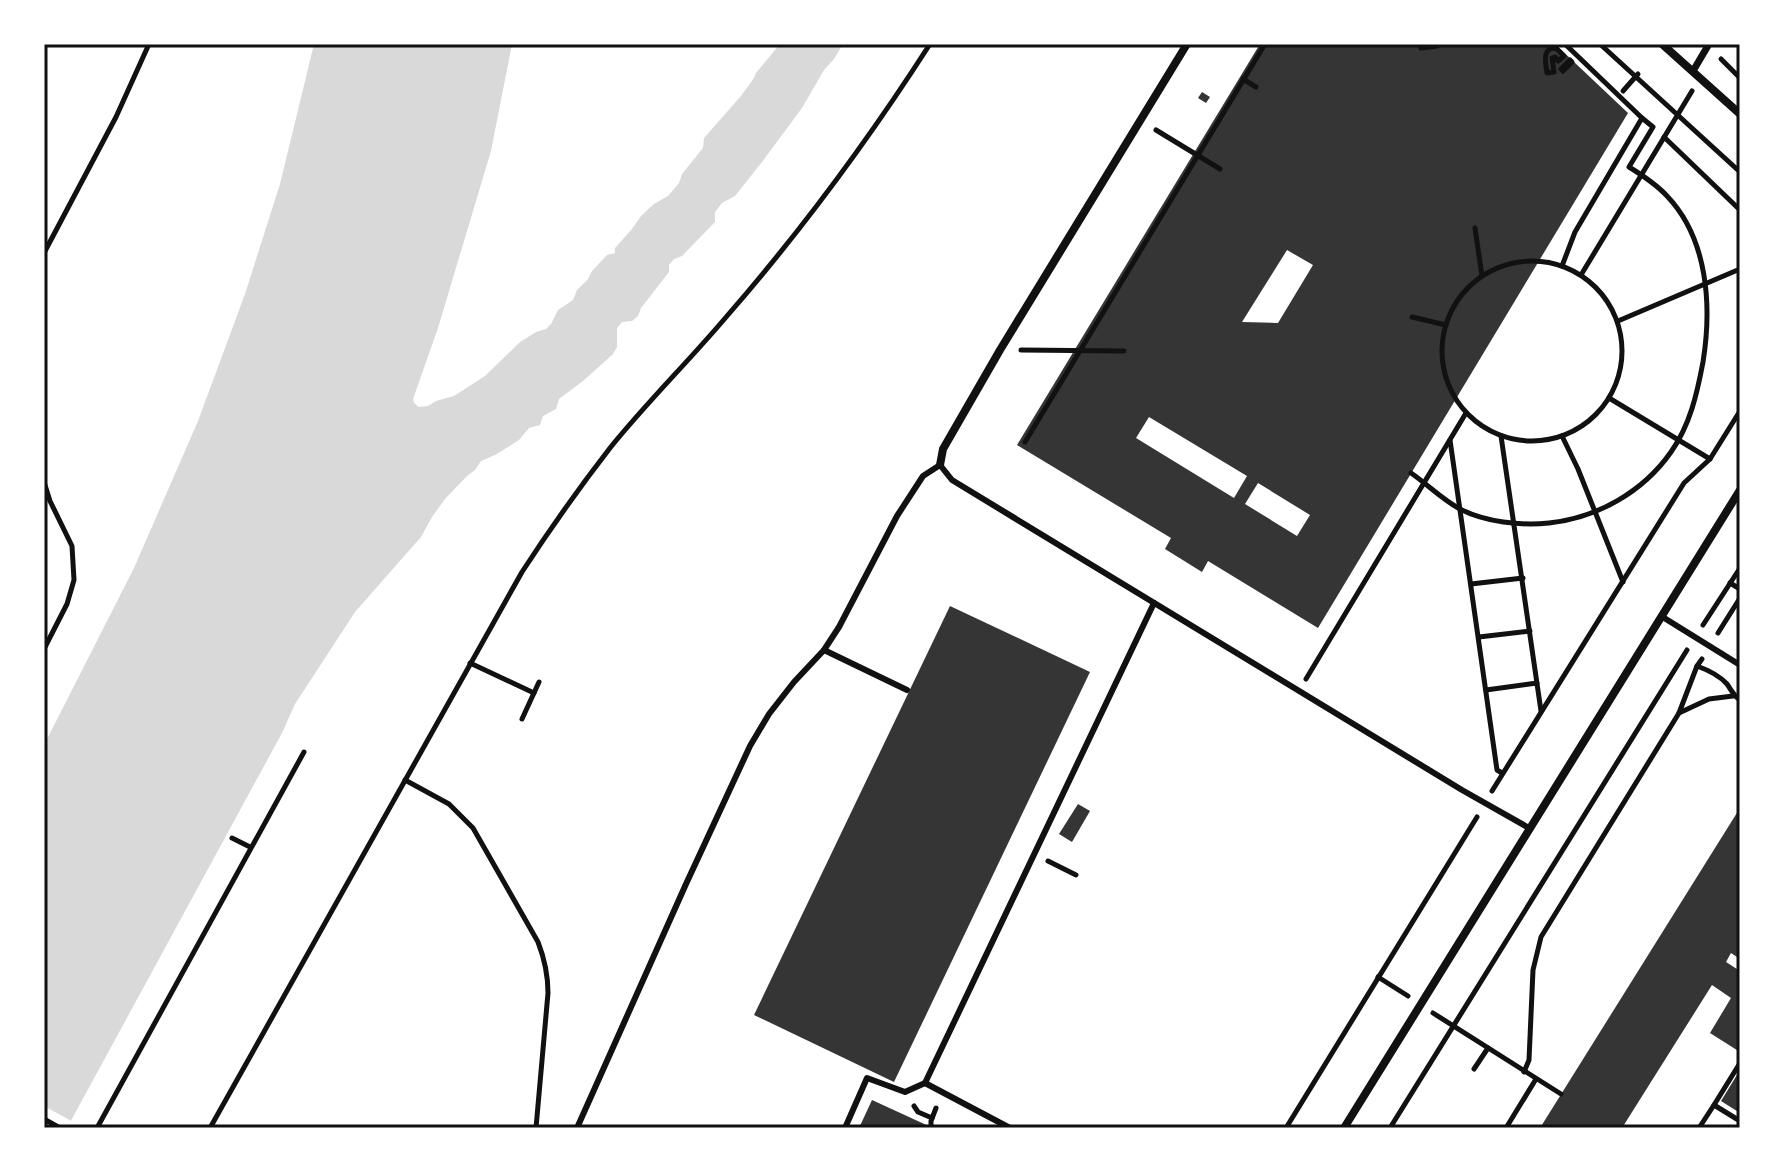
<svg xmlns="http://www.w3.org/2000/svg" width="1784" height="1172" font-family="Raleway,sans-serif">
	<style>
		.water { fill: #d9d9d9 }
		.pier { fill: #fff }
		.building { fill: #353535; fill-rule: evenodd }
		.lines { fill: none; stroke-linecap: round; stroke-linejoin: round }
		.path { stroke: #111; stroke-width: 5 }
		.service { stroke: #111; stroke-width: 6 }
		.pedestrian { stroke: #111; stroke-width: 7 }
		.minor { stroke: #111; stroke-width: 8 }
		.neatline { fill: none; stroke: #111; stroke-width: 3 }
	</style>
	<rect width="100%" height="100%" fill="#fff"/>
	<path class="water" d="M314,44h198l-21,107 -53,177 -25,71 1,4 5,4 9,-1 8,-5 18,-5 31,-20 35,-34 16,-10 10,-3 5,-5 7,-14 15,-10 4,-10 11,-11 4,-8 15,-16 8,-2v-5l17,-19 9,-13 13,-12 14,-8 11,-13 3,-9 21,-26 1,-10 37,-42 13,-18 2,-5 24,-29h63l-9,15 -10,11 -22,38 -40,54 -27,34 -13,7 -7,9v10l-33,34 -8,3 -5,6v7l-28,36 -3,8 -6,5 -10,1 -5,6v19l-4,7 -30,27 -24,18 -3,10 -13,7 -3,9 -11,3 -10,12 -24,15 -14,6 -6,9 -8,6 -22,23 -13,18 -11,20 -66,75 -60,92 -13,29 -215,395h-23v-383l90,-177 64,-147 47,-127 35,-110z"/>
	<path class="pier" d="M44,1106l31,17 -3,5h-28z"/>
	<g class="building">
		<path d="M1260,44h295l73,69 -310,515 -110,-67 -6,11 -37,-23 6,-11 -154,-93zM1287,250l26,15 -35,58 -36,-1zM1149,417l98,59 -13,22 -98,-60zM1258,483l52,32 -13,21 -52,-32z"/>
		<path d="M1202,92l8,5 -4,6 -8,-5z"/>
		<path d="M950,606l140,66 -196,410 -140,-67z"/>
		<path d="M1078,804l12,7 -18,31 -13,-8z"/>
		<path d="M1740,808v151l-9,-6 -5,9 14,9v81l-30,-19 21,-35 -19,-13 -90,143h-82z"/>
		<path d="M1740,1070v43l-19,-12z"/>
		<path d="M872,1100l61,28h-74z"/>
	</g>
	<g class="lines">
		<g class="path">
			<path d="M1421,44v4l16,-2v-2"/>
			<path d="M1600,44l140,128"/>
			<path d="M1552,48l5,1 7,7 -6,5 -3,-4 -3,1 2,14 -7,1c-1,-9 -5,-21 5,-25z"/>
			<path d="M1721,59l19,19"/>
			<path d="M1570,60l2,2 -9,9 -2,-2z"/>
			<path d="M1243,79l13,8"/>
			<path d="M1623,91l15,-17"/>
			<path d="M1156,130l64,39"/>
			<path d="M1664,137l76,73"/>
			<path d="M1475,228l7,48"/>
			<path d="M44,253l72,-136 33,-73"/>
			<circle cx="1532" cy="351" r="90"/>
			<path d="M1562,266l13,-34 67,-114 -77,-74"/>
			<path d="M1581,275l111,-184"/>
			<path d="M1412,317l34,8"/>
			<path d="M1618,321l122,-52"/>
			<path d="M1021,350l103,1"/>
			<path d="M1609,398l101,61"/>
			<path d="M1501,436l40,275"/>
			<path d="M1562,436l16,33 45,113"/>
			<path d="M1450,440l47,330 5,3"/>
			<path d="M1025,442l240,-398"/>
			<path d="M1411,473c16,11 32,27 49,36 25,13 61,17 89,14 48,-5 94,-31 122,-71 19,-27 26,-58 32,-90 9,-56 5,-123 -36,-166 -11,-12 -25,-21 -38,-29l24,-40 -11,-9"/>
			<path d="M44,482l6,19 22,45 2,34 -7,24 -23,45"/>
			<path d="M1730,583l10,6"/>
			<path d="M1471,584l52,-6"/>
			<path d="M1703,625l37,-57"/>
			<path d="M1718,633l22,-35"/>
			<path d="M1479,637l51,-6"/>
			<path d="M470,663l64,30"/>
			<path d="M1697,666c11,4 22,9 30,18 5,7 6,11 13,16"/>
			<path d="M1306,679l160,-266"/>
			<path d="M1486,690l51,-7"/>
			<path d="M1679,713l30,-14 24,-3"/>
			<path d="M522,719l17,-37"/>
			<path d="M405,780l44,24 24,24 65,114c7,18 10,32 10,51l-12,135"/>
			<path d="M1492,791l192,-308 26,-24 30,-48"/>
			<path d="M232,838l18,9"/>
			<path d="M1048,861l28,14"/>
			<path d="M1378,977l30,19"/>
			<path d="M1433,1013l128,81"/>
			<path d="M1474,1069l14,-21"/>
			<path d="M1524,1072l5,-12 4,-90 8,-33 138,-224 18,-47 5,-7"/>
			<path d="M1714,1105l26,-42"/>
			<path d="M914,1106l4,6 14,6"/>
			<path d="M44,1119l16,9"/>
			<path d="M931,1127v-6l5,-13"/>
			<path d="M97,1128l207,-376"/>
			<path d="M210,1128l312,-556c28,-43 57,-84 88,-124 37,-46 79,-87 117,-132 74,-85 142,-177 203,-272"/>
			<path d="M1286,1128l191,-311"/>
			<path d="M1390,1128l297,-478"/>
			<path d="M1506,1128l30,-49"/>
			<path d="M1699,1128l15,-23 26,16"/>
		</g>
		<g class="service">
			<path d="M1661,616l79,49"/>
			<path d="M824,650l83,40"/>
			<path d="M577,1128l109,-244 64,-138 19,-32 25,-32 30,-32 15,-23 58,-111 26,-40 17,-11 12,15 510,310 67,38"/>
			<path d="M845,1128l22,-50 38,14 20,-9"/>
			<path d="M1010,1128l-85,-45 229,-480"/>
		</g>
		<path class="pedestrian" d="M1693,71l16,-27"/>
		<g class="minor">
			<path d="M1662,44l78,70"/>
			<path d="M940,465l3,-16 57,-99 187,-306"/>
			<path d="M1344,1128l396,-638"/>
		</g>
	</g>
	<rect width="1784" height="1172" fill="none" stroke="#ffffff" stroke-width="92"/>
	<rect x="46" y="46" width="1692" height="1080" class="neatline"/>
</svg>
